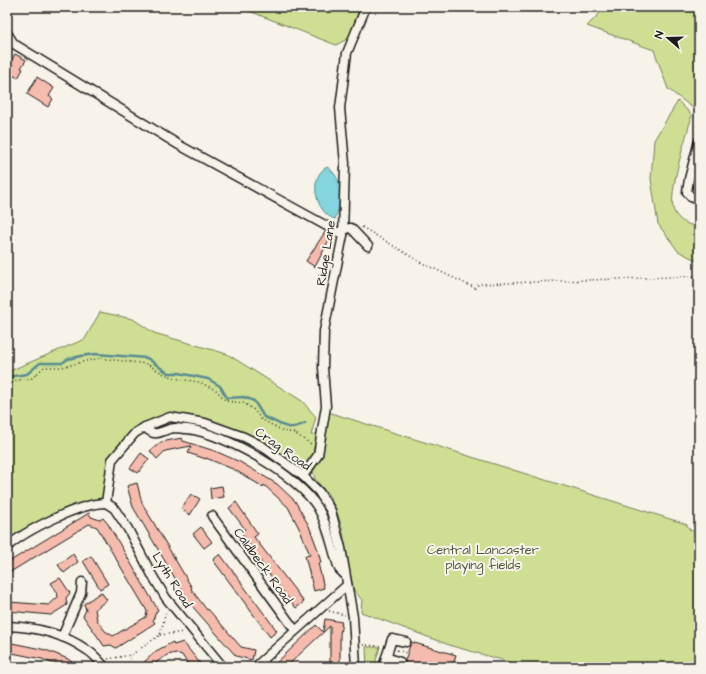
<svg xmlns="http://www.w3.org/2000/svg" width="706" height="674" font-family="'Architects Daughter',sans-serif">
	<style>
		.green { fill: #cedf93; stroke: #757e58 }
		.water { fill: #84d5dd; stroke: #5a8b90 }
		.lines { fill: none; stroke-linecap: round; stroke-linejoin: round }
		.stream { stroke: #5a8b90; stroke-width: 2.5 }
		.building { fill: #f5bbac; stroke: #1c1c1c }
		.minor-casing { stroke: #1c1c1c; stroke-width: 11 }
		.path { stroke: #1c1c1c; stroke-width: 1.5; stroke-dasharray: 1 3; stroke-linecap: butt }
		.minor { stroke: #f7f3e8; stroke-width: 8 }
		.labels { text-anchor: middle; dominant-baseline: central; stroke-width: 4; stroke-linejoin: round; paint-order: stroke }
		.street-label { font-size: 13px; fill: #1c1c1c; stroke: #f7f3e8 }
		.park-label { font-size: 13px; fill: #515640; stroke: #f7f3e8 }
	</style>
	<rect width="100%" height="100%" fill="#f7f3e8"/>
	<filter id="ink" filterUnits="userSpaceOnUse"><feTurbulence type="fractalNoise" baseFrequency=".025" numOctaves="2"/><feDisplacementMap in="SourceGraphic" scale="8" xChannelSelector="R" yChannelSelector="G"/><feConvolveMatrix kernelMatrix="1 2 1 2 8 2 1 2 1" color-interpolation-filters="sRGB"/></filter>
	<g filter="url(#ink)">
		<g class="green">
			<path d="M239,7h118l2,3 -10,28 -13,7z"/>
			<path d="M606,7h93v94l-6,7 -25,-19 -14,-39 -67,-24z"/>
			<path d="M678,101l14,14c-5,20 -25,79 -18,96 5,11 15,14 25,16v35l-21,-11 -20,-27 -7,-45 3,-39z"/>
			<path d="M100,312l33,7 21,14 73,21 75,47 14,16 -5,18 11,-2 -4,22 -15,21 -59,-39 -74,-20 -25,10 -33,33 -6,43 -30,7 -69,37v-175l78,-33z"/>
			<path d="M328,412l358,112 4,6 9,3v134h-172l-75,-21 -91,-34 1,-12 -9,-11 -11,-62 -6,-18 -8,-15 -13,-15 -2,-7 7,-15z"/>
			<path d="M366,647h14l-6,20h-7z"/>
		</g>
		<path class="water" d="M327,167c18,12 15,34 8,52 -19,-5 -28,-42 -8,-52z"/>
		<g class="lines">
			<g class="stream">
				<path d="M7,377l20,-3 13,-11h22l6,-4 13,-3 15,-2 51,4 21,15h11l29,6 12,7 7,12 17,-1 10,4 10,16c18,6 22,16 41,6"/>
				<path d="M694,526l5,1"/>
			</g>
		</g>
		<g class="building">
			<path d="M15,54l11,6 -5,8 2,1 -5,9 -11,-6v-11l3,2z"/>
			<path d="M37,77l17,11 -5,8 4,3 -5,8 -21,-13z"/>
			<path d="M325,232l6,4 -16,31 -9,-6z"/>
			<path d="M182,438l1,3 32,10 25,11 37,22 18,17 14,25 9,24 3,13h-3l6,25 -10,3 -9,-35 5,-1 -10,-25 -12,-23 -24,-22 -1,2 -28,-17 -29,-12v1l-18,-6 3,-7 -26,5 -8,8 -7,-8 11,-9z"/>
			<path d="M141,453l8,6 -11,14 -8,-5z"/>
			<path d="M137,483l5,20 50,85 -1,1 16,21 1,-1 33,38 13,3 -2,10 -16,-4 -51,-58 1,-1 -53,-90 -6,-21z"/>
			<path d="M222,486l2,11 -13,2 -1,-11z"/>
			<path d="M191,494l9,5 -10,16 -9,-6z"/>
			<path d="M236,502l22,32 -4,3 50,65 -8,6 -29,-37 -26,-39 4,-3 -16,-21z"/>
			<path d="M89,513l2,4 9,3 3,-2 5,6 50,86 -2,2 -3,8 2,3 -39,25 -5,-3 -7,1 -4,-6 -17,-24 3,-6 -2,-6 17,-12 6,8 -12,9 2,11 8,11 8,5 33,-19 1,-6 -50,-84 -8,-3 -82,50v-11z"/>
			<path d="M201,527l11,15 -8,6 -11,-14z"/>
			<path d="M73,554l5,8 -14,11 -6,-8z"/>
			<path d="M220,554l57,77 -7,6 -57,-77z"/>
			<path d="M91,556l17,28 -8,5 -17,-28z"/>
			<path d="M60,578l10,15 -4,5 1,7 -16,10 -43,-4 1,-9 40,3 9,-8 -1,-5 -6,-9z"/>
			<path d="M325,619l17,3 -2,12v33h-10v-41l-44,41h-14l44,-42 7,7z"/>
			<path d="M7,642l39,8 22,9 10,8h-17l-19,-8 -35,-7z"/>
			<path d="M173,642l1,3 9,-3 20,25h-13l-8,-12 -6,-2 -9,2 -10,7 -3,5h-8l-4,-3 14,-13z"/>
			<path d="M411,642l45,13 -4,12h-49z"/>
		</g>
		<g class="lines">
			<g class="minor-casing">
				<g id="minor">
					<path d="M7,33l7,11 165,101 164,90"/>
					<path d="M699,141l-10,38 -2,13 4,5 8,3"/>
					<path d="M343,229l8,-1 17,18"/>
					<path d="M145,427c12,13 16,2 30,1 4,0 8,1 12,1 38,4 112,47 131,79 11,19 14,41 21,61l6,6"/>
					<path d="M303,476l15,-21 8,-49 -3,-38 1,-37 19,-96 2,-71 -5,-56 7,-55 19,-46"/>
					<path d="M106,503l6,-43 23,-27 10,-6 25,-10 35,6 39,14 18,9 41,30 16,16 12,19 10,37 12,69 3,50"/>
					<path d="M106,503l8,5 14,21 24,46 14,23 57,69"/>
					<path d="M212,516l83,114"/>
					<path d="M7,547c19,-17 73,-44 99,-44"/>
					<path d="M7,626c28,1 57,8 80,24 7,4 12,11 18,17"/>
					<path d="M62,637l19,-44 1,-11"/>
					<path d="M386,657l14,5"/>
					<path d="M255,667l92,-82"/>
					<path d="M383,667l9,-28 14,3"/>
				</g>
			</g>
			<g class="path">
				<path d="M362,227l60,36 53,25 4,-4 220,-8"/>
				<path d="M7,389l7,-8 18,-3 12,-11h18l37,-9 48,6 17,10 15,5 20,3 17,8 10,11 18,2 10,7 7,9 22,12 11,2 17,11"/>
				<path d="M329,611l16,4"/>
				<path d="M160,635l24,-3"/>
				<path d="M363,645l18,1"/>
				<path d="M397,650l9,3"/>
				<path d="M108,659l23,-4 29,-20 6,-23"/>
				<path d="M129,667l2,-12"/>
			</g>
			<use href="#minor" class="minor"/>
		</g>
	</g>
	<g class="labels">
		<g class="street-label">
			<text transform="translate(326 253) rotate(-81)">Ridge Lane</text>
			<text transform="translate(283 449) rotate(35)">Crag Road</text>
			<text transform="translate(263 566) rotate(54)">Caldbeck Road</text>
			<text transform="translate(172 580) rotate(58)">Lyth Road</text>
		</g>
		<g class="park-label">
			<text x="483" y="550">Central Lancaster<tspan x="483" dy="15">playing fields</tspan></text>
		</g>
	</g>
	<rect width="706" height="674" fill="none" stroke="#f7f3e8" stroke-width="24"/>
	<rect x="12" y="12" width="682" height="650" fill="none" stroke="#1c1c1c" stroke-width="1.5" filter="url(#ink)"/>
	<g transform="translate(668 38) rotate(290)" stroke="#f7f3e8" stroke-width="3" paint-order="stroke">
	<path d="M0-3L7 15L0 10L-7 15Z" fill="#1c1c1c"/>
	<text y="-6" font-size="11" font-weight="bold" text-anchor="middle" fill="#1c1c1c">N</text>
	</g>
</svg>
